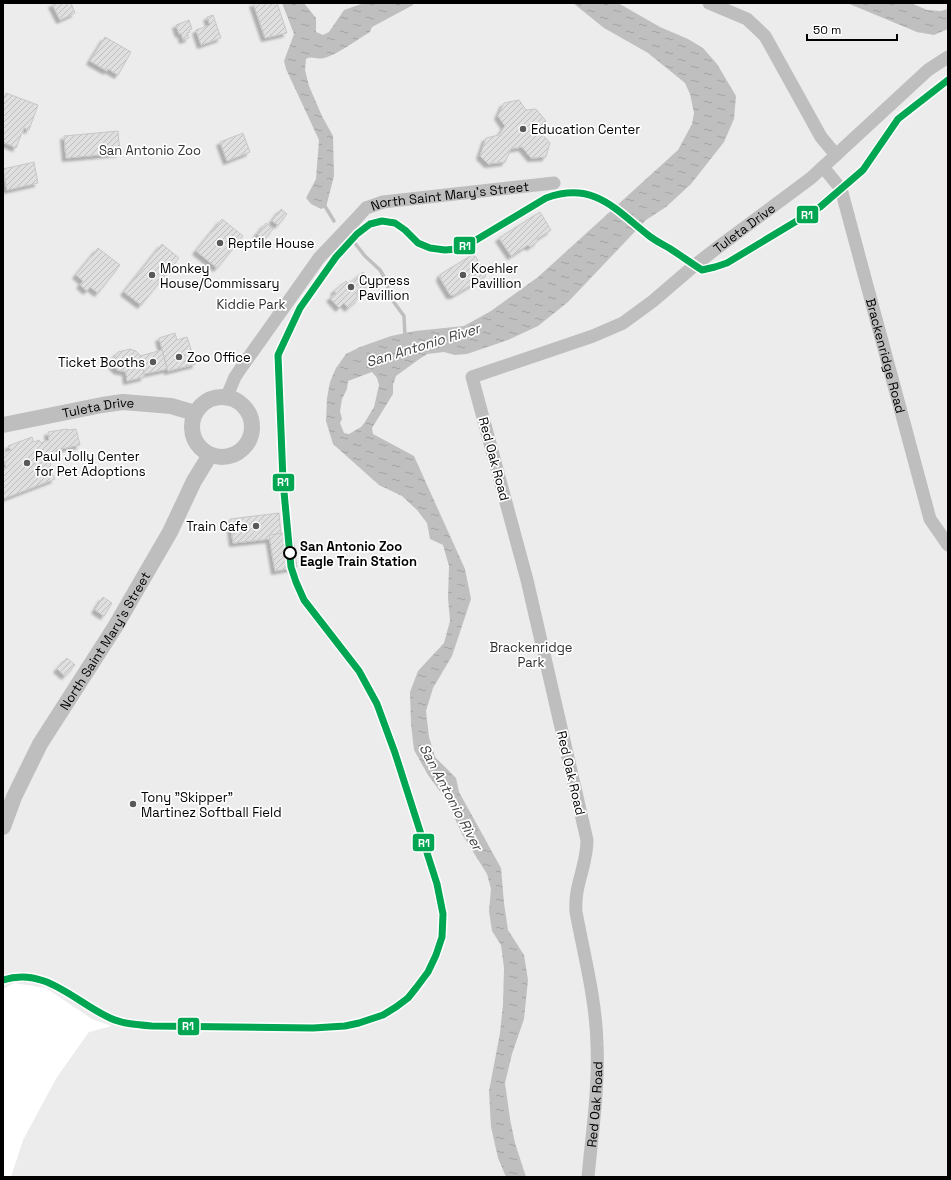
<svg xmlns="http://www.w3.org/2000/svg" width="951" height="1180" font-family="'Space Grotesk',sans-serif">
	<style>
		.green { fill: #ececec }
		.water { fill: url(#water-ripples); fill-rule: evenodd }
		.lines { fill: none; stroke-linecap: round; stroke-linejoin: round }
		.stream { stroke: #bfbfbf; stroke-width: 3.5 }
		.building { fill: url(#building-hatch); stroke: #c7c7c7; filter: url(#shadow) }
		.minor { stroke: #bebebe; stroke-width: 13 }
		.tertiary { stroke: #bebebe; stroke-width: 16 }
		.rail-1-casing { stroke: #fff; stroke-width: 10 }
		.rail-1 { stroke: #00a651; stroke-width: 7 }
		.poi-dot { fill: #595959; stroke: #fff; stroke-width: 1.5 }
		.stop-dot { fill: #fff; stroke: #000; stroke-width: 2 }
		.labels { text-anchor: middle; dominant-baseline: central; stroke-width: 3.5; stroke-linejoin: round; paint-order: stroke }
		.poi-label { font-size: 13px; fill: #000; stroke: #fff; text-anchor: start }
		.park-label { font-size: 13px; fill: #333; stroke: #fff }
		.street-label { font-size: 13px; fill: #000; stroke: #fff }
		.stop-label { font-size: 13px; font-weight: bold; fill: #000; stroke: #fff; text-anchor: start }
		.water-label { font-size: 14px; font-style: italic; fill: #444; stroke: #fff }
		.line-badge { stroke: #fff; stroke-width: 1.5 }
		.badge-label { font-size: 11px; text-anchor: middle; font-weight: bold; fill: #fff }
	</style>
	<defs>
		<pattern id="water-ripples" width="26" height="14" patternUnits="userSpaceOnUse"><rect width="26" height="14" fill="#bfbfbf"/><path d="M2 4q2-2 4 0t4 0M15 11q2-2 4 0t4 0" fill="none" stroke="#a2a2a2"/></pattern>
		<pattern id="building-hatch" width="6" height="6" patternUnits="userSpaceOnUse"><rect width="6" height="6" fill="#dfdfdf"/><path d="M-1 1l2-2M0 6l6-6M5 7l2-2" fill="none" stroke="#bebebe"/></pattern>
		<filter id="shadow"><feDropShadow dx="-3.5" dy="3.5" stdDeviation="1" flood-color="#0004"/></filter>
	</defs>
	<rect width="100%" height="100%" fill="#fff"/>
	<path class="green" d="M3,3h945v1174h-937l12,-37 34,-63 32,-45 23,-6 -20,-7 -46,-31 -32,-5 -11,6z"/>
	<g class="water">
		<path d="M282,3h22l12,15v14l7,3 6,-3 15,-22 20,-7h49v2l-41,22 -2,5c-12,7 -33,23 -46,26 -7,2 -12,-3 -18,1l-1,11 4,16 13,30 11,20 1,40 -8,31 -5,2 -10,-5 -5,-6 10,-19 3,-39 -33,-71 -2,-8 10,-27z"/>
		<path d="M573,3h45l42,24 28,12 15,9 14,16 19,32 -2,23 -10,23 -33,42 -25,23 -20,13 -78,82 -30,24 -30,14 -41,14 -12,1 -11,-3 -17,2 -9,6 -22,16 -3,9v9l-21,34 1,6 41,22 51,113 6,30 -19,57 -19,32 -7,23 3,26 6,20 21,21 3,14 42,76 3,35 4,27 16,25 4,25 -4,39 -12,35 -7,29 5,36 5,24 11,34h-20l-8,-19 -7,-31 -2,-36 11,-58 3,-29 1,-36 -3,-23 -9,-14 -3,-20 2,-22 -4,-15 -25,-40 -15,-33 -19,-26 -14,-25 -3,-26 -1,-32 8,-21 26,-28 6,-22 -2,-23 1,-32 -6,-21 -13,-6 -3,-16 -10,-13 -15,-14 -23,-11 -46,-41 -7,-23 1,-23 3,-16 6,-14 10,-14 14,-7 31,-11 24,-5 49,-5 27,-15 47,-34 140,-127 14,-26 2,-11 -4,-19 -5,-11 -37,-30 -44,-25zM372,372l5,6 2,7 -5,22 -9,15 -4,5 -12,7 -5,-1 -4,-10 2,-4 -2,-8 2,-12 5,-10 1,-8z"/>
		<path d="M847,3h64l16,7 14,1 7,-2v20l-14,6 -17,-3z"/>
	</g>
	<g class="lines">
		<g class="stream">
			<path d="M323,203l11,18"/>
			<path d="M350,237l15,19 15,14 6,10 4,17 14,19 1,21"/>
		</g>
	</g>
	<g class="building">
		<path d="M55,3h16l4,10 -15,7 -8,-16z"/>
		<path d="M253,3h24l10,30 -22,5z"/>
		<path d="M213,15l8,23 -20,7 -5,-15 14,-5 -3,-8z"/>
		<path d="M189,20l3,9 -3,1 1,2 -3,1 2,5 -6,2 -2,-7 -2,1 -3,-9z"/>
		<path d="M105,37l26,15 -13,23 -10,-6 -1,2 -17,-10z"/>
		<path d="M6,93l32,12 -9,25 -5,-2 -8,20 -13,-6v-42z"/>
		<path d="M519,100l7,10 10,-1 10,12 -5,12 9,10 -4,14 -15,1 -9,-11 -11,2 -6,13 -17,2 -8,-8 6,-18 13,-3 6,-9 -7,-10 6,-13z"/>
		<path d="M118,131l2,22 -54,5 -2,-22z"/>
		<path d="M243,133l7,19 -23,9 -7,-19z"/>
		<path d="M34,162l4,21 -31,7 -4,-21z"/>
		<path d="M281,209l6,5 -9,11 -6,-4z"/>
		<path d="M540,212l11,18 -14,9 1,2 -8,6 -2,-2 -17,11 -12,-18z"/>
		<path d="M222,219l21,17 -26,32 -21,-17z"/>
		<path d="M266,223l7,6 -9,11 -7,-6z"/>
		<path d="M162,244l17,14 -38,47 -17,-13z"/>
		<path d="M98,248l22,17 -22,28 -8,-6 -3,4 -7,-6 3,-4 -7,-6z"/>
		<path d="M472,255l4,2 10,16 -1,4 -31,18h-4l-10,-17 1,-4z"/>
		<path d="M363,272l8,10 -15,12 3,4 -11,10 -4,-5 -5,5 -9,-10 6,-5 -2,-2 12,-10 2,3z"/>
		<path d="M175,333l2,7 10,-3 9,27 -28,7 -9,-33z"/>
		<path d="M130,349l6,2 4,4 4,19v3l-17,4 -1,-9 -9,-2 -4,-4 -1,-5 6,-9z"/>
		<path d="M162,350l5,19 -23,5 -4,-18z"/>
		<path d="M67,429l1,1 8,-1 4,16 -24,5v3l-11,5v2l3,-1 3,6 -2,2 6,12 -52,20v-31l3,-1 -3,-9v-5l8,-3 -3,-4 24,-9 2,5 5,-2 2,3 8,-3 -1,-8z"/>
		<path d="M279,513l2,21 -12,1 1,4 -37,4 -3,-24z"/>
		<path d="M292,532l5,35 -22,4 -6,-36z"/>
		<path d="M103,597l9,6 -8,13 -9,-6z"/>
		<path d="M67,658l8,7 -10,11 -8,-7z"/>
	</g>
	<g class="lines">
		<g class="minor">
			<path d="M709,3l38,16 18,17 56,101 15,18"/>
			<path id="s1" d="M823,167l18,22 89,330 18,26"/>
			<path id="s2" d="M227,396l8,-19 6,-9 78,-110 37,-39 10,-11 17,-6 171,-19"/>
			<path id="s3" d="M588,1177c4,-44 11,-89 9,-133 -1,-44 -13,-89 -21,-132 -2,-28 11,-45 11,-72l-60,-260 -55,-203 121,-41 30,-13 30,-22 42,-36 22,-17 94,-70 117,-108 20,-13"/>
		</g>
		<g class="tertiary">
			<circle cx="222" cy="427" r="30"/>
			<path id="s4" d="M3,425l99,-20 21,-3 48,4 24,7"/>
			<path id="s5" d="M3,827l11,-30 26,-53 75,-117 55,-95 24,-51 16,-26"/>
		</g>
		<g class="rail-1-casing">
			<path id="rail-1" d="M3,980c42,-14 72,22 107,38 13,6 28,7 42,8l161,2 32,-2 14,-3 24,-8 13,-8 12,-9 8,-10 12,-16 8,-17 6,-18 1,-23 -6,-30 -42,-131 -18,-49 -18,-33 -55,-71 -8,-18 -5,-15 -8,-86 -5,-126 22,-47 36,-51 21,-23 13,-10 12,-3 13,2 10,7 13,13 12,5 15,2 12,-1 14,-6 75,-45c47,-17 68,10 102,37 6,5 14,9 21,13 11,7 22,15 33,22l13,-3 12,-4 93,-56 43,-37 35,-51 50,-39"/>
		</g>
		<use href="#rail-1" class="rail-1"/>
	</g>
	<g class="poi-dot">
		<circle cx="523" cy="129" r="4"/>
		<circle cx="220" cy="243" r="4"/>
		<circle cx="152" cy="275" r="4"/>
		<circle cx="463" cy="275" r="4"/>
		<circle cx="351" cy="287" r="4"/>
		<circle cx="179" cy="357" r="4"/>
		<circle cx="153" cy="362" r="4"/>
		<circle cx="27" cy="463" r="4"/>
		<circle cx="256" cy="526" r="4"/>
		<circle cx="133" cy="804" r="4"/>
	</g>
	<circle class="stop-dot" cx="290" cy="553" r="6"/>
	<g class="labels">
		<g class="poi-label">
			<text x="531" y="129">Education Center</text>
			<text x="228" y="243">Reptile House</text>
			<text x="160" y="268">Monkey<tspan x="160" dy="15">House/Commissary</tspan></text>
			<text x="471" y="268">Koehler<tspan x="471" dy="15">Pavillion</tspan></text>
			<text x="359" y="280">Cypress<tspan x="359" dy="15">Pavillion</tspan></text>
			<text x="187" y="357">Zoo Office</text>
			<text x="145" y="362" text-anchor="end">Ticket Booths</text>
			<text x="35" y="456">Paul Jolly Center<tspan x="35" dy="15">for Pet Adoptions</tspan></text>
			<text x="248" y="526" text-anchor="end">Train Cafe</text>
			<text x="141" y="797">Tony "Skipper"<tspan x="141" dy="15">Martinez Softball Field</tspan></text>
		</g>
		<g class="park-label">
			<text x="150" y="150">San Antonio Zoo</text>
			<text x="251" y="304">Kiddie Park</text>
			<text x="531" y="647">Brackenridge<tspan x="531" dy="15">Park</tspan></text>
		</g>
		<g class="street-label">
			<text stroke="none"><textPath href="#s2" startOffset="320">North Saint Mary's Street</textPath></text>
			<text stroke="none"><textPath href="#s3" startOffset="1132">Tuleta Drive</textPath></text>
			<text stroke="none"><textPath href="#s1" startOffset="201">Brackenridge Road</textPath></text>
			<text stroke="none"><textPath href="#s4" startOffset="97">Tuleta Drive</textPath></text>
			<text transform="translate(494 459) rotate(75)">Red Oak Road</text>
			<text stroke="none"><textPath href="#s5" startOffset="213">North Saint Mary's Street</textPath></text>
			<text transform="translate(571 773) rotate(77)">Red Oak Road</text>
			<text stroke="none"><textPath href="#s3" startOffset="73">Red Oak Road</textPath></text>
		</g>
		<g class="stop-label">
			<text x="300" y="546">San Antonio Zoo<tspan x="300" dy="15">Eagle Train Station</tspan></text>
		</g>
		<g class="water-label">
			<text transform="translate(423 345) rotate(-17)">San Antonio River</text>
			<text transform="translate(451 797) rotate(62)">San Antonio River</text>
		</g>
	</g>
	<g class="line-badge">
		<rect x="796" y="205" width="23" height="19" rx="4" fill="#00a651"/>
		<rect x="453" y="236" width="23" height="19" rx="4" fill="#00a651"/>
		<rect x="272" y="473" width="23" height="19" rx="4" fill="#00a651"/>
		<rect x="412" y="833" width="23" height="19" rx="4" fill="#00a651"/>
		<rect x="177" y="1017" width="23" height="19" rx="4" fill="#00a651"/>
	</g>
	<g class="badge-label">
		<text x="807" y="219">R1</text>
		<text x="465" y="250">R1</text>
		<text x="283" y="486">R1</text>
		<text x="424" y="847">R1</text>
		<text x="188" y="1030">R1</text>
	</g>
	<rect width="951" height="1180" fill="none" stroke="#000000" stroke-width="8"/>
	<path d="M807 34v6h90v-6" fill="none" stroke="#000000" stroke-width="2"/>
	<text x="813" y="34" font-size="12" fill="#000000" stroke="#ffffff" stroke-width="3" paint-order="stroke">50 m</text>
</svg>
